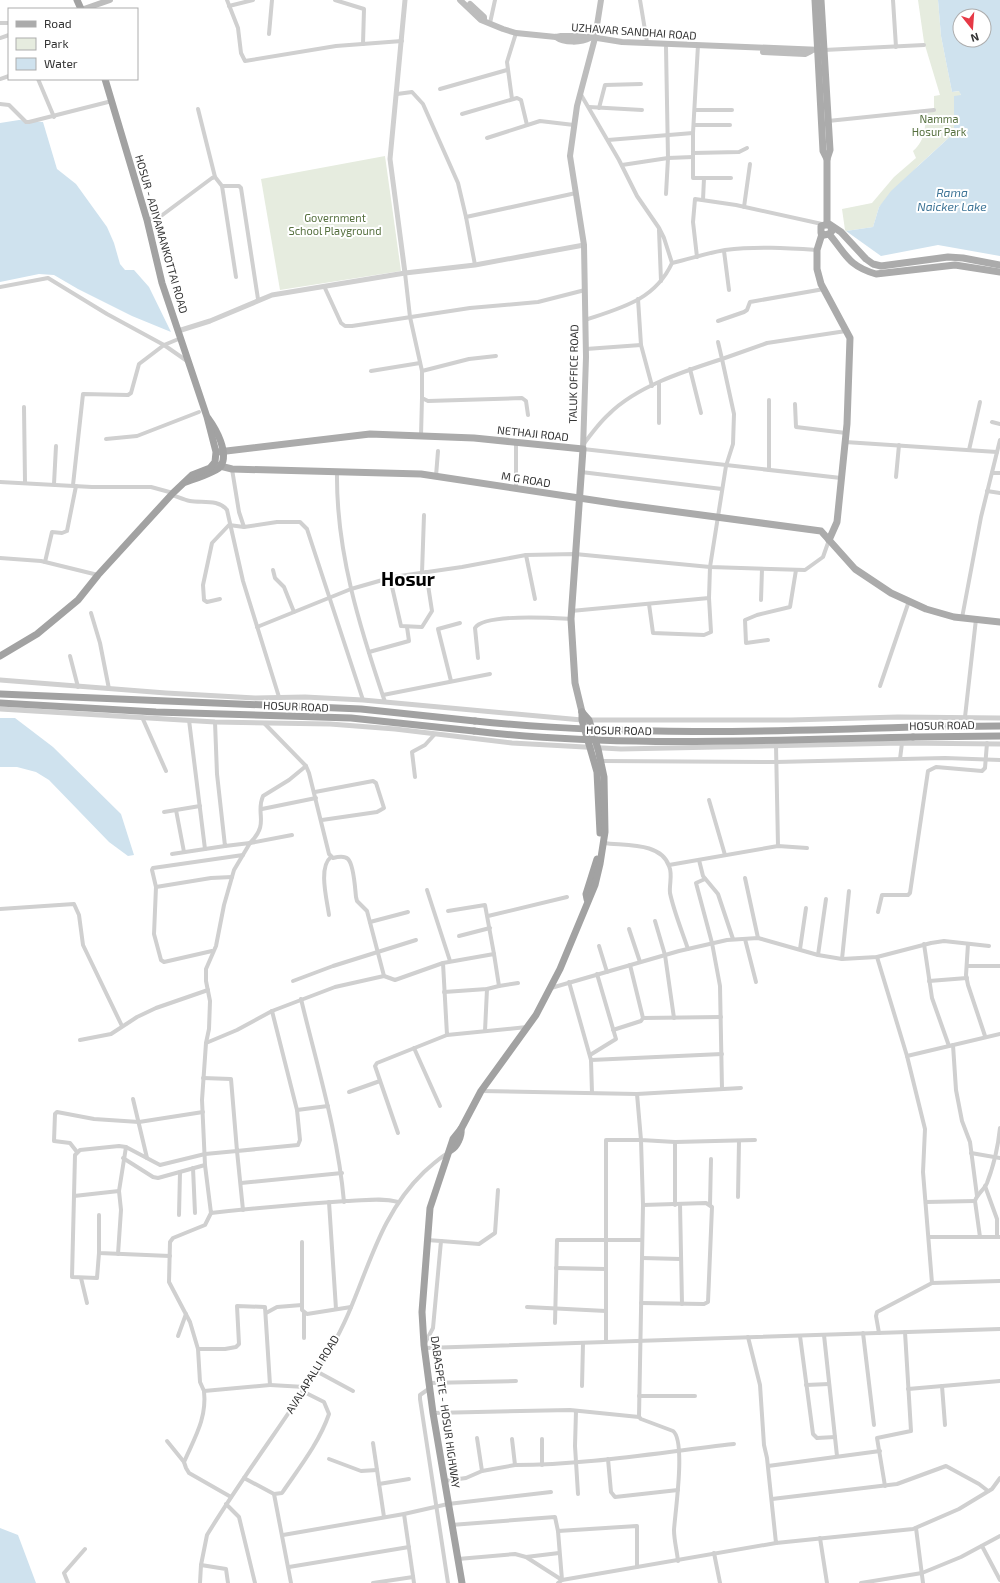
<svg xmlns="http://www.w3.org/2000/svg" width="1000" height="1583" font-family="'Exo 2',sans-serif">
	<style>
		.green { fill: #e6ecdf }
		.water { fill: #cfe2ee; fill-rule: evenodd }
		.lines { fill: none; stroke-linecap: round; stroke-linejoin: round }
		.minor { stroke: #d0d0d0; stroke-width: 4 }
		.tertiary { stroke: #d0d0d0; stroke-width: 5 }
		.secondary { stroke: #bdbdbd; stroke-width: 6 }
		.primary { stroke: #ababab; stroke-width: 7 }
		.trunk { stroke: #a2a2a2; stroke-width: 7 }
		.trunk-bridge { stroke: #a2a2a2; stroke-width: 7 }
		.labels { text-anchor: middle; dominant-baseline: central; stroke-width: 4; stroke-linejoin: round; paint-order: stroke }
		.street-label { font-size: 11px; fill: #333; stroke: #fff }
		.park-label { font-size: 11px; fill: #56703f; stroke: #fff }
		.water-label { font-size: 12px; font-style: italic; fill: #3f7597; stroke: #fff }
		.town-label { font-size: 19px; font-weight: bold; fill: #000; stroke: #fff }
	</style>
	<rect width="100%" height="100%" fill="#fff"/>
	<g class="green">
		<path d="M918,0h20l3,36 11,56 8,-1 1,5h-7v37l-35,32 -40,42 -6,20 -27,4 -1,-1 -3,-21 30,-6 22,-26 22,-19 -3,-7c13,-11 12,-24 13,-40l8,-1v-14l6,-1 -16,-53z"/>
		<path d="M385,156l16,115 -121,19 -19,-111z"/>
	</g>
	<g class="water">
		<path d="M938,0h62v256l-62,-11 -57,11 -35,-25 27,-4 6,-20 12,-16 63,-58v-37l7,-1 -2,-4 -7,1 -11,-56zM960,16h24v24h-24z"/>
		<path d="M19,120l24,2 14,47 19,15 31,43 7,16 6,21 5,6h9l15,17 22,45 -39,-16 -54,-27 -24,-14 -15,-1 -39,8v-159z"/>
		<path d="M0,718h15l38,29 68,67 13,41 -6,1 -19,-14 -60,-62 -13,-8 -19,-5h-17z"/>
		<path d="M0,1528l18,7 18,48h-36z"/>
	</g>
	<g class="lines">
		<g class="minor">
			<path d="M227,0l11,28 3,25 4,8 91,-15 66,-5"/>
			<path d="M335,0l29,9 -1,35"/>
			<path d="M640,0l7,42"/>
			<path d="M893,0l3,47"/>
			<path d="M229,6l24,-6"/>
			<path d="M0,23h9"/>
			<path d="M490,23l5,-23"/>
			<path d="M269,34l3,-34"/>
			<path d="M0,38l9,-3"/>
			<path d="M698,45l-5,88v45h38"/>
			<path d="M824,50l100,-5"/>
			<path d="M0,79l9,-3"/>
			<path d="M38,79l16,38"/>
			<path d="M440,89l67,-19"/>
			<path d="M580,93l39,67 18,36 22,32 5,10 8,25"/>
			<path d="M397,94l15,-2 11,12 35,79 8,34"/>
			<path d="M512,99l-5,-37 9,-29"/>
			<path d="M0,104l9,1 17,17h3l83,-21"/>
			<path d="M589,107l53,3"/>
			<path d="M599,108l6,-23 36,-1"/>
			<path d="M198,109l17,68"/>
			<path d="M695,110h37"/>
			<path d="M462,114l55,-16 4,2 6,25"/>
			<path d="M828,121l106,-11"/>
			<path d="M694,125h36"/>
			<path d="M487,138l53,-17 34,4"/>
			<path d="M608,140l85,-7"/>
			<path d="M693,153l46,-1 8,-4"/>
			<path d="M622,165l46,-7 25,-1"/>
			<path d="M222,186l14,91"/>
			<path d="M666,194l2,-36 -2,-111"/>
			<path d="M703,200l1,-22"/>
			<path d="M744,207l6,-43"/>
			<path d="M147,220l14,-4 51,-38 3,-1 7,9h17l2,2 17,111"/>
			<path d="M659,230l2,51"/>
			<path d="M724,251l5,39"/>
			<path d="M697,257l-4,-35 2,-23 41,6 86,19"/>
			<path d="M475,265l-9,-48 110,-24"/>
			<path d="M405,273l5,44 12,54v27l6,3 94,-3 4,3 2,14"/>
			<path d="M324,286l17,37 4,3h7l118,-18 68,-6 47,-12"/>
			<path d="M0,287l48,-9 59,36 57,31 23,16"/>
			<path d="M638,299l3,46 11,41"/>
			<path d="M585,320c36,-12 70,-20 87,-57 18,-4 35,-10 53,-13 31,-4 62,-2 92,0"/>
			<path d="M718,321l26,-9 3,-2 3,-8 74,-13"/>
			<path d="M586,349l55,-4"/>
			<path d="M690,369l11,44"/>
			<path d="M371,371l49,-8"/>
			<path d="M422,371l47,-12 27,-3"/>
			<path d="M659,383v40"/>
			<path d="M769,400v70"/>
			<path d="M795,404l1,23 50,6"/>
			<path d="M24,407l1,75"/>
			<path d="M992,422l8,2"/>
			<path d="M421,436l1,-38"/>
			<path d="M106,439l31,-3 62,-24"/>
			<path d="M516,442v46"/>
			<path d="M845,442l152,10"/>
			<path d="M583,445c8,-11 16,-22 26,-31 28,-28 76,-43 113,-55l-4,-17"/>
			<path d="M583,449l258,29"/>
			<path d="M969,450l11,-48"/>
			<path d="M232,469l7,43 5,15 33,-5h23l7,7 56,171"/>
			<path d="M581,472l141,17"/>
			<path d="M337,473c-1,79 23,155 48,229"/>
			<path d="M992,473h8"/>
			<path d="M436,476l2,-25"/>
			<path d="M896,477l3,-32"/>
			<path d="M0,482l92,5h59l22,6"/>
			<path d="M54,484l2,-38"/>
			<path d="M73,485l10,-91 45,1 3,-2 8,-29 25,-19 17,-7"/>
			<path d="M987,491l13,2"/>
			<path d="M172,495c6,2 12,5 18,6 12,2 29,-2 37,9l16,71 36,116"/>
			<path d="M526,555l9,44"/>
			<path d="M0,558l41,3 57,14"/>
			<path d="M45,562l7,-30 10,1 5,-2 9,-45"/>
			<path d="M273,570l2,8 9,9 10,25"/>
			<path d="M422,573l2,-58"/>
			<path d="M390,578l11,48 21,1 10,-16 -6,-39"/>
			<path d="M220,599l-13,3 -3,-2 -1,-15 9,-42 17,-18 15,2"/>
			<path d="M761,600l1,-31"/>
			<path d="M649,604l4,29 51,2 7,-3 -2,-34"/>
			<path d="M571,611l138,-13 1,-31 16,-101 7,-22 1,-30 -12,-55 45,-16 79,-12"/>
			<path d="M91,613l9,30 9,46"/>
			<path d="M962,618l19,-101 19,-77"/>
			<path d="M257,627l94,-38 42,-12 69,-10 64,-12 49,-1 135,13 95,3 18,-13 6,-17"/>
			<path d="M768,640l-22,3 -1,-23 12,-5 33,-8 6,-37"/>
			<path d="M369,652l40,-11 -2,-14"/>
			<path d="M70,656l8,31"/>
			<path d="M478,658l-3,-30c9,-15 79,-10 96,-9"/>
			<path d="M451,681l-13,-52 22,-6"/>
			<path d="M880,686l29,-85"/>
			<path d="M383,695l107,-21"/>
			<path d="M142,717l24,54"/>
			<path d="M965,717l11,-98"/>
			<path d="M189,720l16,129"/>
			<path d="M264,723l42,43 3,7 20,81 4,4c4,-1 12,-2 15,1 6,6 7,29 8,38l1,4 10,10 17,65"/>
			<path d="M776,745l2,101"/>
			<path d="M900,759l2,-16"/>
			<path d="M602,761l174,1 169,-4 55,2"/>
			<path d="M415,777l-3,-25 13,-7 10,-11"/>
			<path d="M315,792l58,-11 3,2 8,25 -7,4 -55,8"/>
			<path d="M709,800l16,55"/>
			<path d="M262,809l54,-11"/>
			<path d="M176,810l8,42"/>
			<path d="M164,812l36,-6"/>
			<path d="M250,843c20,-20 5,-29 13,-47l26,-16 17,-14"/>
			<path d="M250,843l42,-8"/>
			<path d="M604,843c21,3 57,-1 65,23 4,9 0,18 1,27 4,19 12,38 18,56"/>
			<path d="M172,854l53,-8"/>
			<path d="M699,860l4,16 15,18 15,45"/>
			<path d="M669,865l109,-19 29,2"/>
			<path d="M232,877l-21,1 -55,9 -4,-17 1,-2 90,-13"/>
			<path d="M745,878l13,60"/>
			<path d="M705,879l-9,4 16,60 8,43 2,103"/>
			<path d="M156,887l-2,47 7,26 3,2 48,-11"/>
			<path d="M427,890l23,71"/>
			<path d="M0,909l74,-5 5,11 4,30 39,81"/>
			<path d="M448,911l37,-6 9,49"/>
			<path d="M878,912l4,-17h26l2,-2 18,-122 8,-4 46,4 3,-3 2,-25"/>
			<path d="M329,915c-2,-15 -11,-48 2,-58"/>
			<path d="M488,916l79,-19"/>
			<path d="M655,921l10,34 9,63"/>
			<path d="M370,922l38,-10"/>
			<path d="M629,929l11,33"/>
			<path d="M459,936l31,-8"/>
			<path d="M745,939l11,43"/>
			<path d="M924,944l8,54 17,48"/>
			<path d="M968,944l-2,31 2,10 17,51"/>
			<path d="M599,946l8,26"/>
			<path d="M800,949l6,-41"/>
			<path d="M818,955l8,-56"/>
			<path d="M877,957l30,99 18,73 -2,43 9,111"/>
			<path d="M842,959l7,-68"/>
			<path d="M443,963l51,-9 5,32 -12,3 -43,3"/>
			<path d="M967,966h33"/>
			<path d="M293,981l40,-15 83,-26"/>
			<path d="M929,981l38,-3"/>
			<path d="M569,982l22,78 1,33"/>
			<path d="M499,986l19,-3"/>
			<path d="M551,988l128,-37 48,-11 31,-2 60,17 24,4 35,-2 54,-14 13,-2 45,5"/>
			<path d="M301,999c16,67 37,134 43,203"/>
			<path d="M643,1018l78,-1"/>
			<path d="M613,1030l28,-9 2,-3 -13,-53"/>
			<path d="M485,1031l2,-42"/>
			<path d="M80,1040l31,-6 26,-17 19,-9 52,-18"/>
			<path d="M206,1043l3,-14 1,-28 -4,-20v-12l10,-23 8,-41 10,-35 16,-27 -25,3 -8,-72 -2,-52"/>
			<path d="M953,1045l3,45 6,31 8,21 7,54"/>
			<path d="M414,1048l26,58"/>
			<path d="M590,1055l26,-16 -19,-65"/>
			<path d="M907,1056l93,-22"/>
			<path d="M591,1060l131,-6"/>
			<path d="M203,1078l28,1 6,72 61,-6 2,-5 -3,-30 -25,-99"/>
			<path d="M481,1091l156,3 104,-6"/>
			<path d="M349,1092l31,-11"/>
			<path d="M637,1094l4,46 34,2v63"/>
			<path d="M133,1099l14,59"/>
			<path d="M297,1110l31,-4"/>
			<path d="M398,1133l-23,-67 2,-3 70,-28"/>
			<path d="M675,1142l80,-2"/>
			<path d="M77,1152l-7,-9 -16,-2 1,-27 2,-2 37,7 45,3 64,-10"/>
			<path d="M971,1153l29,5"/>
			<path d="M123,1158l30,19 5,1 47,-13"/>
			<path d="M193,1168l2,45"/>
			<path d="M241,1183l101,-10"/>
			<path d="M985,1186l12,33v18"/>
			<path d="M74,1196l45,-5 7,-44"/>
			<path d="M738,1197l1,-56"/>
			<path d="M329,1202l7,107"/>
			<path d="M398,1202c-17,-5 -36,-1 -52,-1 -46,3 -91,7 -135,12l-6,-48 -3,-65 4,-57 31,-13 35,-19 63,-24 49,-11 11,4 48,-17 4,72 80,-8"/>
			<path d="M926,1202l49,-1"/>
			<path d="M680,1204l2,100"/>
			<path d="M710,1205l1,-46"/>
			<path d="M99,1215v38l71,3"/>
			<path d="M179,1215l1,-43"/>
			<path d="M929,1237h71"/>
			<path d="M980,1237l-5,-36c2,-7 9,-11 12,-18 7,-18 11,-36 13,-55"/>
			<path d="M441,1241l38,3 16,-11 3,-43"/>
			<path d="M302,1242v68l5,4 44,-7"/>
			<path d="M99,1253l-2,25 -25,-1 3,-122 5,-5 39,-4 7,1 34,18 45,-11 32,-3 6,59"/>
			<path d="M118,1254l3,-44 -2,-19"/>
			<path d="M642,1258l39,1"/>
			<path d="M556,1268l50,1"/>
			<path d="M81,1278l6,25"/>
			<path d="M641,1303l63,1 4,-2 4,-95 -6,-4 -63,2"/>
			<path d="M527,1307l79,4"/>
			<path d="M266,1313l11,-6 25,-2"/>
			<path d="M304,1313v25"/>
			<path d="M555,1323l2,-83h85"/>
			<path d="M863,1333l11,92"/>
			<path d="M879,1333l-3,-17 1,-4 55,-29 68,-2"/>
			<path d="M824,1335l13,121"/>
			<path d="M178,1336l8,-22"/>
			<path d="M800,1336l13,98 4,4 18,-1"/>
			<path d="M748,1337l12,48 4,60 3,13 9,85 137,-14 46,-20 33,-20 8,-11"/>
			<path d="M606,1342v-202h35l2,65 -4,212 2,2 32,12c13,10 2,82 1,99 0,10 3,21 4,31"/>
			<path d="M425,1343l8,-15 8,-87 -14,-1"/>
			<path d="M425,1348l575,-19"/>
			<path d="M198,1349l2,33 4,9 66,-6 -5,-78 -28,-1 2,38 -3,3 -11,2h-27l-8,-27 -21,-40 1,-40 3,-4 32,-13 6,-12"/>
			<path d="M316,1371l37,20"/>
			<path d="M429,1383l87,-2"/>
			<path d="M270,1385l35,2"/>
			<path d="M806,1385l23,-1"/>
			<path d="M582,1386l1,-43"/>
			<path d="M942,1386l3,39"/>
			<path d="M430,1388l-10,7v4l28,184"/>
			<path d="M908,1389l92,-8"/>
			<path d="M204,1391c3,27 -9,46 -20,71l2,6 3,5 42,24"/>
			<path d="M639,1396h56"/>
			<path d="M576,1411l-1,35 3,48"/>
			<path d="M433,1413l137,-3 69,7"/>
			<path d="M477,1438l5,33"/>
			<path d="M512,1439l3,26c73,0 146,-13 219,-21"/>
			<path d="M542,1439v26"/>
			<path d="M167,1441l17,21"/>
			<path d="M373,1443l11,74"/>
			<path d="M329,1459l32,12 16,-1"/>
			<path d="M608,1459l3,33 4,5 63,-7"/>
			<path d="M768,1466l112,-15"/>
			<path d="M244,1478l30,16 17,89"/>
			<path d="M444,1481l22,-3 16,-7 33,-6"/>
			<path d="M379,1484l30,-5"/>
			<path d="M885,1486l-8,-48 34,-7 -6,-99"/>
			<path d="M274,1494l8,-1c17,-25 37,-50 47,-79l-5,-12 -22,-11"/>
			<path d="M772,1499l125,-15 49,-18 33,18 9,7"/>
			<path d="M226,1504l13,13 16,66"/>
			<path d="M404,1514l10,69"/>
			<path d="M451,1525l104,-8 3,14 79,-5v41"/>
			<path d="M916,1528l7,55"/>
			<path d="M558,1531l4,49 -4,3"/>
			<path d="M283,1535l121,-21 44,-10 103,-12"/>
			<path d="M820,1538l7,45"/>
			<path d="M982,1546l18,34"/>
			<path d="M714,1553l6,30"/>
			<path d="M526,1557l33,-4"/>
			<path d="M458,1559l57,-5 11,3 36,23 214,-37"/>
			<path d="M201,1565l25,4 2,14"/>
			<path d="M289,1567l120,-20"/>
			<path d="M68,1583l-4,-10 21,-24"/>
			<path d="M200,1583l1,-18 6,-30c39,-64 85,-123 124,-187 35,-59 41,-126 93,-176 8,-7 15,-14 24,-19"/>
			<path d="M373,1583l40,-6"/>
			<path d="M861,1583l61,-10 39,-16 39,-21"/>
		</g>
		<g class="tertiary">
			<path d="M405,273l-15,-114 15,-159"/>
			<path d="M178,331l32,-10 62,-26 133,-22 70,-8 109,-20"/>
			<path d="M0,680l166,13 89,5 50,-1 58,3 219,20h209l107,-3 102,1"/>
			<path d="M0,709l215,13 115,2 65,5 117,14 109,6 281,-6 98,1"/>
		</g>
		<g class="secondary">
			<path d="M460,0l21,20 22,9 13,4 40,4 5,-1h24l37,6 200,8"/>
			<path d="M470,4l14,13v3"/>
			<path d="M84,9l26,-9"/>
			<path d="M556,37c8,6 25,6 34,1"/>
			<path d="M763,52l42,2 6,-3"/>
			<path d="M583,449l3,-92 -2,-112 -14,-89 7,-50 18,-68 6,-38"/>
		</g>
		<g class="primary">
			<path d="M815,0l8,151 4,8"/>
			<path d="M821,0l9,150 -3,9v65"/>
			<path d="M830,225l2,6 -3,3 -5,1 -3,-2v-7l8,-2 12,8 25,27 7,5 8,2 67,-9 15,1 37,7"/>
			<path d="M822,234l-5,16v19l4,15 29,54 -3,86 -10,98 -8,18"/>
			<path d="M829,234c17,20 19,32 47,40l79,-9 45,7"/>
			<path d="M218,452l152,-18 104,4 109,11 -12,170 4,64 7,29"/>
			<path d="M216,465l16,4 189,5 198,30 202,27 34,38 36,24 35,16 28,8 46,5"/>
		</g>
		<g class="trunk">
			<path d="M77,0l4,9"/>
			<path d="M186,482c8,-3 31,-10 35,-16 8,-14 -5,-37 -13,-48"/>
			<path d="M0,656l37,-22 41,-34 20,-25 75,-82 19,-18 18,-7 5,-6 1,-10 -9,-35 -45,-134 -15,-63 -42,-141"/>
			<path d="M0,694l361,15 114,12"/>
			<path d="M0,703l156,9 195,6 123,13"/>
			<path d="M582,712v8l15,52 3,61"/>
			<path d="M913,727l87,-1"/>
			<path d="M913,737l87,-1"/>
			<path d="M587,899l-1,-5 11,-35"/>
			<path d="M451,1150c6,-3 11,-14 10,-21"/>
			<path d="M462,1583l-29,-170 -9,-68 -2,-33 8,-104 23,-69 8,-10 20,-38 55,-76 24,-46 35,-84 5,-21 5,-32 -1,-55 -6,-28 -9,-29 -7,-8"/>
		</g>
		<g class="trunk-bridge">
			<path d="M475,721c146,15 292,11 438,6"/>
			<path d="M474,731c145,17 292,9 439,6"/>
		</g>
	</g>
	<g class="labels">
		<g class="street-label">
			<text transform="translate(634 31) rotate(4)">UZHAVAR SANDHAI ROAD</text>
			<text transform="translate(162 234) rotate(74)">HOSUR - ADIYAMANKOTTAI ROAD</text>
			<text transform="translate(573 374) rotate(-89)">TALUK OFFICE ROAD</text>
			<text transform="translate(533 433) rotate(6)">NETHAJI ROAD</text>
			<text transform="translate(526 479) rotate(9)">M G ROAD</text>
			<text transform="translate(296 706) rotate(2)">HOSUR ROAD</text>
			<text transform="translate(942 725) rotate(-1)">HOSUR ROAD</text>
			<text transform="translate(619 730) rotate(1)">HOSUR ROAD</text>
			<text transform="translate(312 1374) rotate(-58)">AVALAPALLI ROAD</text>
			<text transform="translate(446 1412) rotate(82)">DABASPETE - HOSUR HIGHWAY</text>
		</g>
		<g class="park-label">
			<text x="939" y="118">Namma<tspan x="939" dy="13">Hosur Park</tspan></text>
			<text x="335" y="217">Government<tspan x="335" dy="13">School Playground</tspan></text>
		</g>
		<g class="water-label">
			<text x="952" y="192">Rama<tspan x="952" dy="14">Naicker Lake</tspan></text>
		</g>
		<g class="town-label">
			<text x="408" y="578">Hosur</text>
		</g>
	</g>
	<rect x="8" y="8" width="130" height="72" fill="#ffffff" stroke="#adadad"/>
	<rect x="16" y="21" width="20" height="6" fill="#ababab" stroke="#adadad"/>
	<text x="44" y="28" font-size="12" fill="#333333">Road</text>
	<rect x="16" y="38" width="20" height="12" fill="#e6ecdf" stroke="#adadad"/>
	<text x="44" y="48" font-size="12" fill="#333333">Park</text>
	<rect x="16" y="58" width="20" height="12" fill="#cfe2ee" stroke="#adadad"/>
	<text x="44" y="68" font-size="12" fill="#333333">Water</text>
	<g transform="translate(972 28) rotate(163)"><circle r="19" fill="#ffffff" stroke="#adadad"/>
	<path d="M0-3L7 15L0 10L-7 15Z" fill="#e63946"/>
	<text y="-6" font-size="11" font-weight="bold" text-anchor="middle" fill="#333333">N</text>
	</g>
</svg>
